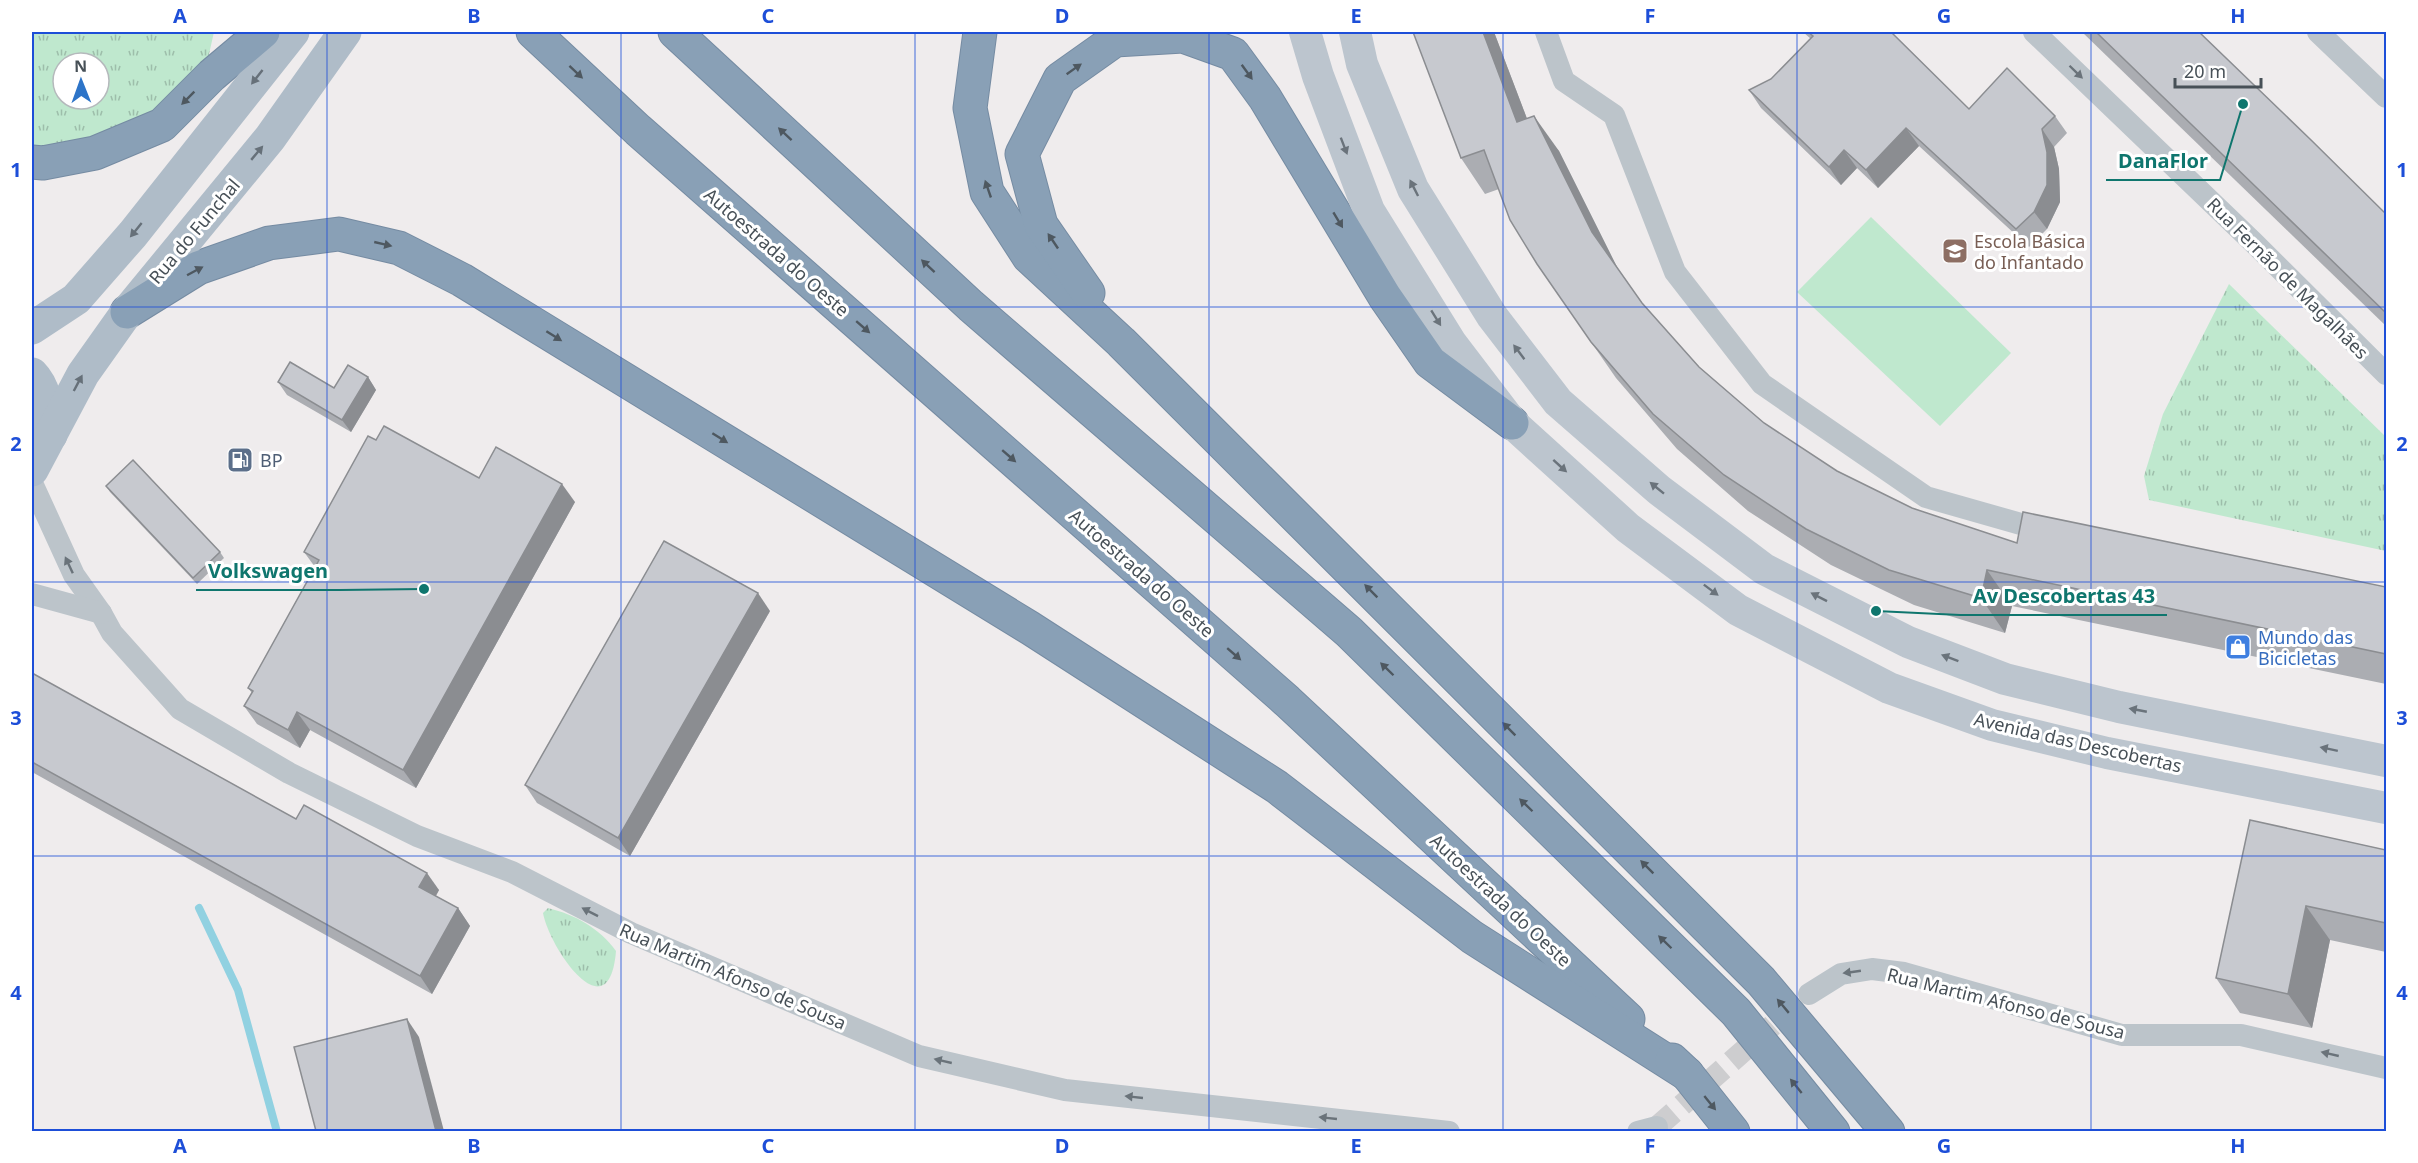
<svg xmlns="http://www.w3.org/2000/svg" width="2418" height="1163" font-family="'Noto Sans',sans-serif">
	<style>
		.grass { fill: url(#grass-tufts); fill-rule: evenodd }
		.pitch { fill: #bfe8ce }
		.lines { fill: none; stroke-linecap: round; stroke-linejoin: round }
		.stream { stroke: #91d1e1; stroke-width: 8 }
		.street-tunnel { stroke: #cdcdcf; stroke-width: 22; stroke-dasharray: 22 11; stroke-linecap: butt }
		.highway-casing { stroke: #758ba2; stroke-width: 35 }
		.street { stroke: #bcc4ca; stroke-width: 22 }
		.secondary { stroke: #bcc5ce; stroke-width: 32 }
		.primary { stroke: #afbcc8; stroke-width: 33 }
		.highway { stroke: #89a0b6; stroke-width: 33 }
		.wall { fill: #abadb2 }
		.shaded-wall { fill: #8b8d91 }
		.building { fill: #c7c9cf; stroke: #8b8d91; stroke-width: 1.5 }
		.oneway { fill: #4e5860 }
		.oneway2 { fill: #6a737a }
		.oneway3 { fill: #667079 }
		.oneway4 { fill: #6a737b }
		.grid { fill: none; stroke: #1d4ed8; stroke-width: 1.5; stroke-opacity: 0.55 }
		.labels { text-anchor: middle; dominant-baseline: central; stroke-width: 6; stroke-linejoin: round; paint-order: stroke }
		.street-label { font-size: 18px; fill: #475057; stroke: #fff }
		.education-label { font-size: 18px; fill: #785e54; stroke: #fff; text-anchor: start }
		.service-label { font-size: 18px; fill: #4e5e75; stroke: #fff; text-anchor: start }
		.shop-label { font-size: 18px; fill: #366cbe; stroke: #fff; text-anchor: start }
		.leader { fill: none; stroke: #0f766e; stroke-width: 2 }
		.callout-dot { fill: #0f766e; stroke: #fff; stroke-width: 2 }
		.callout-label { font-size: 20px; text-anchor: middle; font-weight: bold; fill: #0f766e; stroke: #fff; stroke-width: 6; stroke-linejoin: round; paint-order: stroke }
		.neatline { fill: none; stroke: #1d4ed8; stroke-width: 2 }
		.grid-label { font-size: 20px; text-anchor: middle; font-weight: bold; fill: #1d4ed8 }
	</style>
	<defs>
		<pattern id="grass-tufts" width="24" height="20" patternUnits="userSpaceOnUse" patternTransform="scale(1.5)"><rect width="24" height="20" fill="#bfe8ce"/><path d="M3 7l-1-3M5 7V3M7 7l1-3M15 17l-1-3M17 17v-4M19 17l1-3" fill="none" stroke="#9dbeaa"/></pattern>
	</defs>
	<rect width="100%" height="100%" fill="#efeced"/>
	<g class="grass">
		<path d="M32,32h182l-12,53 -62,49 -108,25zM63,63h36v36h-36z"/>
		<path d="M2229,284l157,153v114l-237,-51 -5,-24 19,-62z"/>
		<path d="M548,908c28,7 51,20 68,43 -7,83 -66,-1 -73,-38z"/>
	</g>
	<path class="pitch" d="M1871,217l140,136 -71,73 -143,-134z"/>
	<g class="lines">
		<path class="stream" d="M199,908l39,82 39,142"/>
		<path class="street-tunnel" d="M1657,1127l141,-124"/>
		<g class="highway-casing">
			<g id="highway">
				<path d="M533,32l105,98 649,571 341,318"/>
				<path d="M675,32l296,274 378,326 387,380 97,120"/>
				<path d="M980,32l-10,76 17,84 42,65 92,85 640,639 127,151"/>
				<path d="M32,162l11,1 52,-10 67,-28 50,-50 51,-43"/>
				<path d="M1088,293l-47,-68 -19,-71 38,-75 55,-39 68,-4 50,18 32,44 120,199 45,65 82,61"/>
				<path d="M127,312l71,-44 71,-25 70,-9 60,14 63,32 568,348 247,159 195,150 215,137"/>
				<path d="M1672,1060l15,14 46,58"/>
			</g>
		</g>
		<g class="street">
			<path d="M1546,32l18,49 50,34 61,157 87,112 164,113 123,35"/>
			<path d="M2034,32l219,210 133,132"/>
			<path d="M2318,32l68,65"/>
			<path d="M32,483l42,92 27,38 11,20 68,76 109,64 128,63 95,36 119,61 288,123 146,34 384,42"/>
			<path d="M32,594l69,19"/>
			<path d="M1809,994l32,-20 31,-5 32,4 218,62h119l145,33"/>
			<path d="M1638,1132l19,-5"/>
		</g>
		<g class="secondary">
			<path d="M1305,32l13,44 51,135 82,132 61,80 116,105 110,82 151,78 103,37 115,28 279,55"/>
			<path d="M1355,32l7,32 51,125 79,127 66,86 101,88 105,79 144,73 97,37 114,28 267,54"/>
		</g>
		<g class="primary">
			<path d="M32,328l44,-29 57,-65 160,-202"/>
			<path d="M32,374c15,15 16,41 19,61"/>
			<path d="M32,470l51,-96 44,-62 143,-174 75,-106"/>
		</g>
		<use href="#highway" class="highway"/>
	</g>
	<g class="wall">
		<path d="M1413,32h81l33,87 32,32 58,116 25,36 57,64 65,56 73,48 75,37 105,35 369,44v97l-374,-78 -7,27 -91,-28 -83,-40 -83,-54 -71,-62 -61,-71 -25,-36 -92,-153 -14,5 -24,-36z"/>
		<path d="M1803,32h88l78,77 86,7 12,17 -13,14 5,22 1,33 -13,27 -18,18 -110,-101 -41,42 -21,-20 -16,17 -80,-77 -12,-18 22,-11 40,-40z"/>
		<path d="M2082,32h117l187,182v112z"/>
		<path d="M368,377l8,13 -25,42 -64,-37 -9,-13 56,6z"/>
		<path d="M376,440l103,38 96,24 -159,286 -106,-58 -10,18 -43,-24 -13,-18 8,-13 -4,-5 67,-121 -11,-15z"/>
		<path d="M106,486l114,66 4,6 -27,26 -87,-92z"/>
		<path d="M770,611l-140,245 -93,-53 -12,-18z"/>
		<path d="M32,673l264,146 143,71 -3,6 22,12 12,18 -38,68 -400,-222z"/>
		<path d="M2250,820l136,30v102l-56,-12 -18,88 -72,-15 -24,-35z"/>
	</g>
	<g class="shaded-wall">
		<path d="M1483,32h11l48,126 -25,-36z"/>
		<path d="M1534,116l25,35 58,116 -25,-35z"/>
		<path d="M1906,128l13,18 -41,42 -12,-18z"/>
		<path d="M2042,129l12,18 5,22 1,33 -13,27 -13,-17z"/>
		<path d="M1844,150l13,18 -16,17 -12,-18z"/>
		<path d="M368,377l8,13 -25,42 -9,-12z"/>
		<path d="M562,484l13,18 -159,286 -13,-18z"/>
		<path d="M1987,570l25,36 -7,27 -24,-35z"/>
		<path d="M758,593l12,18 -140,245 -12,-18z"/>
		<path d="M297,712l13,18 -10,18 -12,-18z"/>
		<path d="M427,873l12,17 -8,14 -12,-17z"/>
		<path d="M2306,906l24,34 -18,88 -24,-34z"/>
		<path d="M458,908l12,18 -38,68 -12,-18z"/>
		<path d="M407,1019l12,18 25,94h-8z"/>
	</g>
	<g class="building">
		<path d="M1413,32h70l34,90 17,-6 58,116 50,71 57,64 65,56 73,48 75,37 105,35 6,-31 363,75v67l-399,-84 -6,28 -92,-28 -83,-41 -82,-54 -71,-61 -62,-72 -54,-78 -27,-44 -26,-70 -23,8z"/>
		<path d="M1808,32h83l78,77 38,-41 48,48 -13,13 5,23v33l-13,27 -18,17 -110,-101 -40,42 -22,-20 -15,17 -80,-77 22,-11 42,-43z"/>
		<path d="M2096,32h103l111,107 76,75v99z"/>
		<path d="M290,362l44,26 14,-23 20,12 -26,43 -64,-38z"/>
		<path d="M384,426l95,52 17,-31 66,37 -159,286 -106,-58 -9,18 -44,-24 9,-15 -5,-3 71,-128 -15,-8 64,-116 8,4z"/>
		<path d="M133,460l87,92 -27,26 -87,-92z"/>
		<path d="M664,541l94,52 -140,245 -93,-53z"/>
		<path d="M32,673l264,146 8,-14 123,68 -8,14 39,21 -38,68 -388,-214z"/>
		<path d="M2250,820l136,30v73l-80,-17 -18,88 -72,-16z"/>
		<path d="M407,1019l29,112h-120l-22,-84z"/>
	</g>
	<defs><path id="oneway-solid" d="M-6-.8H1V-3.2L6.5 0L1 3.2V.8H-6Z" transform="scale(1.5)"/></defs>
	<g class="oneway">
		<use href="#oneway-solid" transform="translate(1074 69) rotate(-35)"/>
		<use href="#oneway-solid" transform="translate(576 72) rotate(43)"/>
		<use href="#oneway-solid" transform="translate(1247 72) rotate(54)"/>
		<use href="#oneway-solid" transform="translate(188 98) rotate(135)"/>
		<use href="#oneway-solid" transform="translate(785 134) rotate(-137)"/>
		<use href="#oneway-solid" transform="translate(988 189) rotate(-109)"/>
		<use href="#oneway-solid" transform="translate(1338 220) rotate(59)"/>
		<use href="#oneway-solid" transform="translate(1053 241) rotate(-124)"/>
		<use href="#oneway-solid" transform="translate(383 244) rotate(13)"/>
		<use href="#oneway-solid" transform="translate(928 266) rotate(-137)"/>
		<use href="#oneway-solid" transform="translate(195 271) rotate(-28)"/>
		<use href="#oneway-solid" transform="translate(863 327) rotate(41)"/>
		<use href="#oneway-solid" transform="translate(554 336) rotate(32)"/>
		<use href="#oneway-solid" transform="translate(720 438) rotate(32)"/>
		<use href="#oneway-solid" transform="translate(1009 456) rotate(41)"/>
		<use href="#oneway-solid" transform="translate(1371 591) rotate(-135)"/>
		<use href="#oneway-solid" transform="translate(1234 654) rotate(41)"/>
		<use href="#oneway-solid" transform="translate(1387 669) rotate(-136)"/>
		<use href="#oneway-solid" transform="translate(1509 729) rotate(-135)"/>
		<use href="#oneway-solid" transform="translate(1526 805) rotate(-136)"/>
		<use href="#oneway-solid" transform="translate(1647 867) rotate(-135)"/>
		<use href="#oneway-solid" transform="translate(1665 942) rotate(-136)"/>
		<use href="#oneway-solid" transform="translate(1783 1006) rotate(-130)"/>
		<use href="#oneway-solid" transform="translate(1796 1086) rotate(-129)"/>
		<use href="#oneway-solid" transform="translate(1710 1103) rotate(51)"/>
	</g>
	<g class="oneway2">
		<use href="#oneway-solid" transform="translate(2076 72) rotate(44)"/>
		<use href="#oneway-solid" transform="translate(69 565) rotate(-115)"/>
		<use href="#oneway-solid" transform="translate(590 912) rotate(-153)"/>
		<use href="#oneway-solid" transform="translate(1852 972) rotate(172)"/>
		<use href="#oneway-solid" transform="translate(2330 1054) rotate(-167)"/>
		<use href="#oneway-solid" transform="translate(943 1061) rotate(-167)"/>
		<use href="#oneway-solid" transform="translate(1134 1097) rotate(-174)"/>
		<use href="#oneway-solid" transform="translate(1328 1118) rotate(-174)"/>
	</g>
	<g class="oneway3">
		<use href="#oneway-solid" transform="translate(257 77) rotate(128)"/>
		<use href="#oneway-solid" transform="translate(257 153) rotate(-50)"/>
		<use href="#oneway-solid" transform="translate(136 230) rotate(129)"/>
		<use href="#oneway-solid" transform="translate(78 383) rotate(-62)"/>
	</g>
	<g class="oneway4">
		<use href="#oneway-solid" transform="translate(1344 146) rotate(69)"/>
		<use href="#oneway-solid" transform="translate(1414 188) rotate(-117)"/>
		<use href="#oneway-solid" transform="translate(1436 318) rotate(58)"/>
		<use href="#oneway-solid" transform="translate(1519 352) rotate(-127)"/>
		<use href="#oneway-solid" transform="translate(1560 466) rotate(42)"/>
		<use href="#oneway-solid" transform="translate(1657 488) rotate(-141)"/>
		<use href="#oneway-solid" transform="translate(1711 590) rotate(37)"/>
		<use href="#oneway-solid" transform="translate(1819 597) rotate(-153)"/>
		<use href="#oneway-solid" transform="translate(1950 658) rotate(-159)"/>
		<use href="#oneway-solid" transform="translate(2138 710) rotate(-169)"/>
		<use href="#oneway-solid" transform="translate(2329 749) rotate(-168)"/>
	</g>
	<path class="grid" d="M327,32v1100M621,32v1100M915,32v1100M1209,32v1100M1503,32v1100M1797,32v1100M2091,32v1100M32,307h2354M32,582h2354M32,856h2354"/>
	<defs>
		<g id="school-square" transform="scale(1.35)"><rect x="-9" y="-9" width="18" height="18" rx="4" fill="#8d6e63" stroke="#fff"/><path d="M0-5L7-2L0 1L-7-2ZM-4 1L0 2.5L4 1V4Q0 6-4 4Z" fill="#fff"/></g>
		<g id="fuel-square" transform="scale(1.35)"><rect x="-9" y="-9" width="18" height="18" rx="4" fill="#5c6f8a" stroke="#fff"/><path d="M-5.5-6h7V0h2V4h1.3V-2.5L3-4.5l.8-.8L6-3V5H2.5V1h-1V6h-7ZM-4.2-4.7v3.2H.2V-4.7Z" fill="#fff"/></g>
		<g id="shop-square" transform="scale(1.35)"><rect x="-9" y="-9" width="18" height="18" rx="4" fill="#3f7fe0" stroke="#fff"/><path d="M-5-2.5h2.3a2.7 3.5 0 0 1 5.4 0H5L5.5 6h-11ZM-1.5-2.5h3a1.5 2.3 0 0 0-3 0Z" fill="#fff"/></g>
	</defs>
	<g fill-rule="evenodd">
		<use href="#school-square" x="1955" y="251"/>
		<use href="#fuel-square" x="240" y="460"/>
		<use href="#shop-square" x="2238" y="647"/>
	</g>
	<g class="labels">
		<g class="street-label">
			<text transform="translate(194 231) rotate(-50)">Rua do Funchal</text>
			<text transform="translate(777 252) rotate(41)">Autoestrada do Oeste</text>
			<text transform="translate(2288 278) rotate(45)">Rua Fernão de Magalhães</text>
			<text transform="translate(1142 573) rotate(41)">Autoestrada do Oeste</text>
			<text transform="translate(2078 742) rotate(13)">Avenida das Descobertas</text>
			<text transform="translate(1501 900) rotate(43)">Autoestrada do Oeste</text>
			<text transform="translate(733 976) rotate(23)">Rua Martim Afonso de Sousa</text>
			<text transform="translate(2006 1003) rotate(14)">Rua Martim Afonso de Sousa</text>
		</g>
		<g class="education-label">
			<text x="1974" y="241">Escola Básica<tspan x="1974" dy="21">do Infantado</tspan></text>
		</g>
		<g class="service-label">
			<text x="260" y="460">BP</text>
		</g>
		<g class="shop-label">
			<text x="2258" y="637">Mundo das<tspan x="2258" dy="21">Bicicletas</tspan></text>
		</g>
	</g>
	<path class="leader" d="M2243 104L2220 180H2106M424 589L340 590H196M1876 611L1960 615H2167"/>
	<g class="callout-dot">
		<circle cx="2243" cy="104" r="6"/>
		<circle cx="424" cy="589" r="6"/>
		<circle cx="1876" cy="611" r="6"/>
	</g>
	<g class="callout-label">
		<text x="2163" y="168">DanaFlor</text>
		<text x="268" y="578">Volkswagen</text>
		<text x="2064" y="603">Av Descobertas 43</text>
	</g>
	<rect width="2418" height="1163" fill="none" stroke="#ffffff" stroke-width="66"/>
	<g transform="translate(81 81) rotate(359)"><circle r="28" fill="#ffffff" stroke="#b5b9bc" stroke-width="1.5"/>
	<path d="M0-4.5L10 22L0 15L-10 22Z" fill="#2d74c8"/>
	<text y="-9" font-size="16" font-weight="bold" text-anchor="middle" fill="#475057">N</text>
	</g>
	<path d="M2175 78v9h86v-9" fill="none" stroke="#475057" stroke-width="3"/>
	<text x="2184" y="78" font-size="18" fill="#475057" stroke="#ffffff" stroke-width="4.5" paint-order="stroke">20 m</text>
	<rect x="33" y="33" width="2352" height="1097" class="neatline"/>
	<g class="grid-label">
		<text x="180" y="23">A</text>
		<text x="474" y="23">B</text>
		<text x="768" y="23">C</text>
		<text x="1062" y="23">D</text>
		<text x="1356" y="23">E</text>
		<text x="1650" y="23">F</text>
		<text x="1944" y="23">G</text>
		<text x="2238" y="23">H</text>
		<text x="16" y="177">1</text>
		<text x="2402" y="177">1</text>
		<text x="16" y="451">2</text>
		<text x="2402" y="451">2</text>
		<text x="16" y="725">3</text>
		<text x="2402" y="725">3</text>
		<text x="16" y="1000">4</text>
		<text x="2402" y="1000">4</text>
		<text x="180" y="1153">A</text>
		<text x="474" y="1153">B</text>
		<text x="768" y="1153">C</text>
		<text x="1062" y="1153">D</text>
		<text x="1356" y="1153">E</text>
		<text x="1650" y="1153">F</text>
		<text x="1944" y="1153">G</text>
		<text x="2238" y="1153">H</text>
	</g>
</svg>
